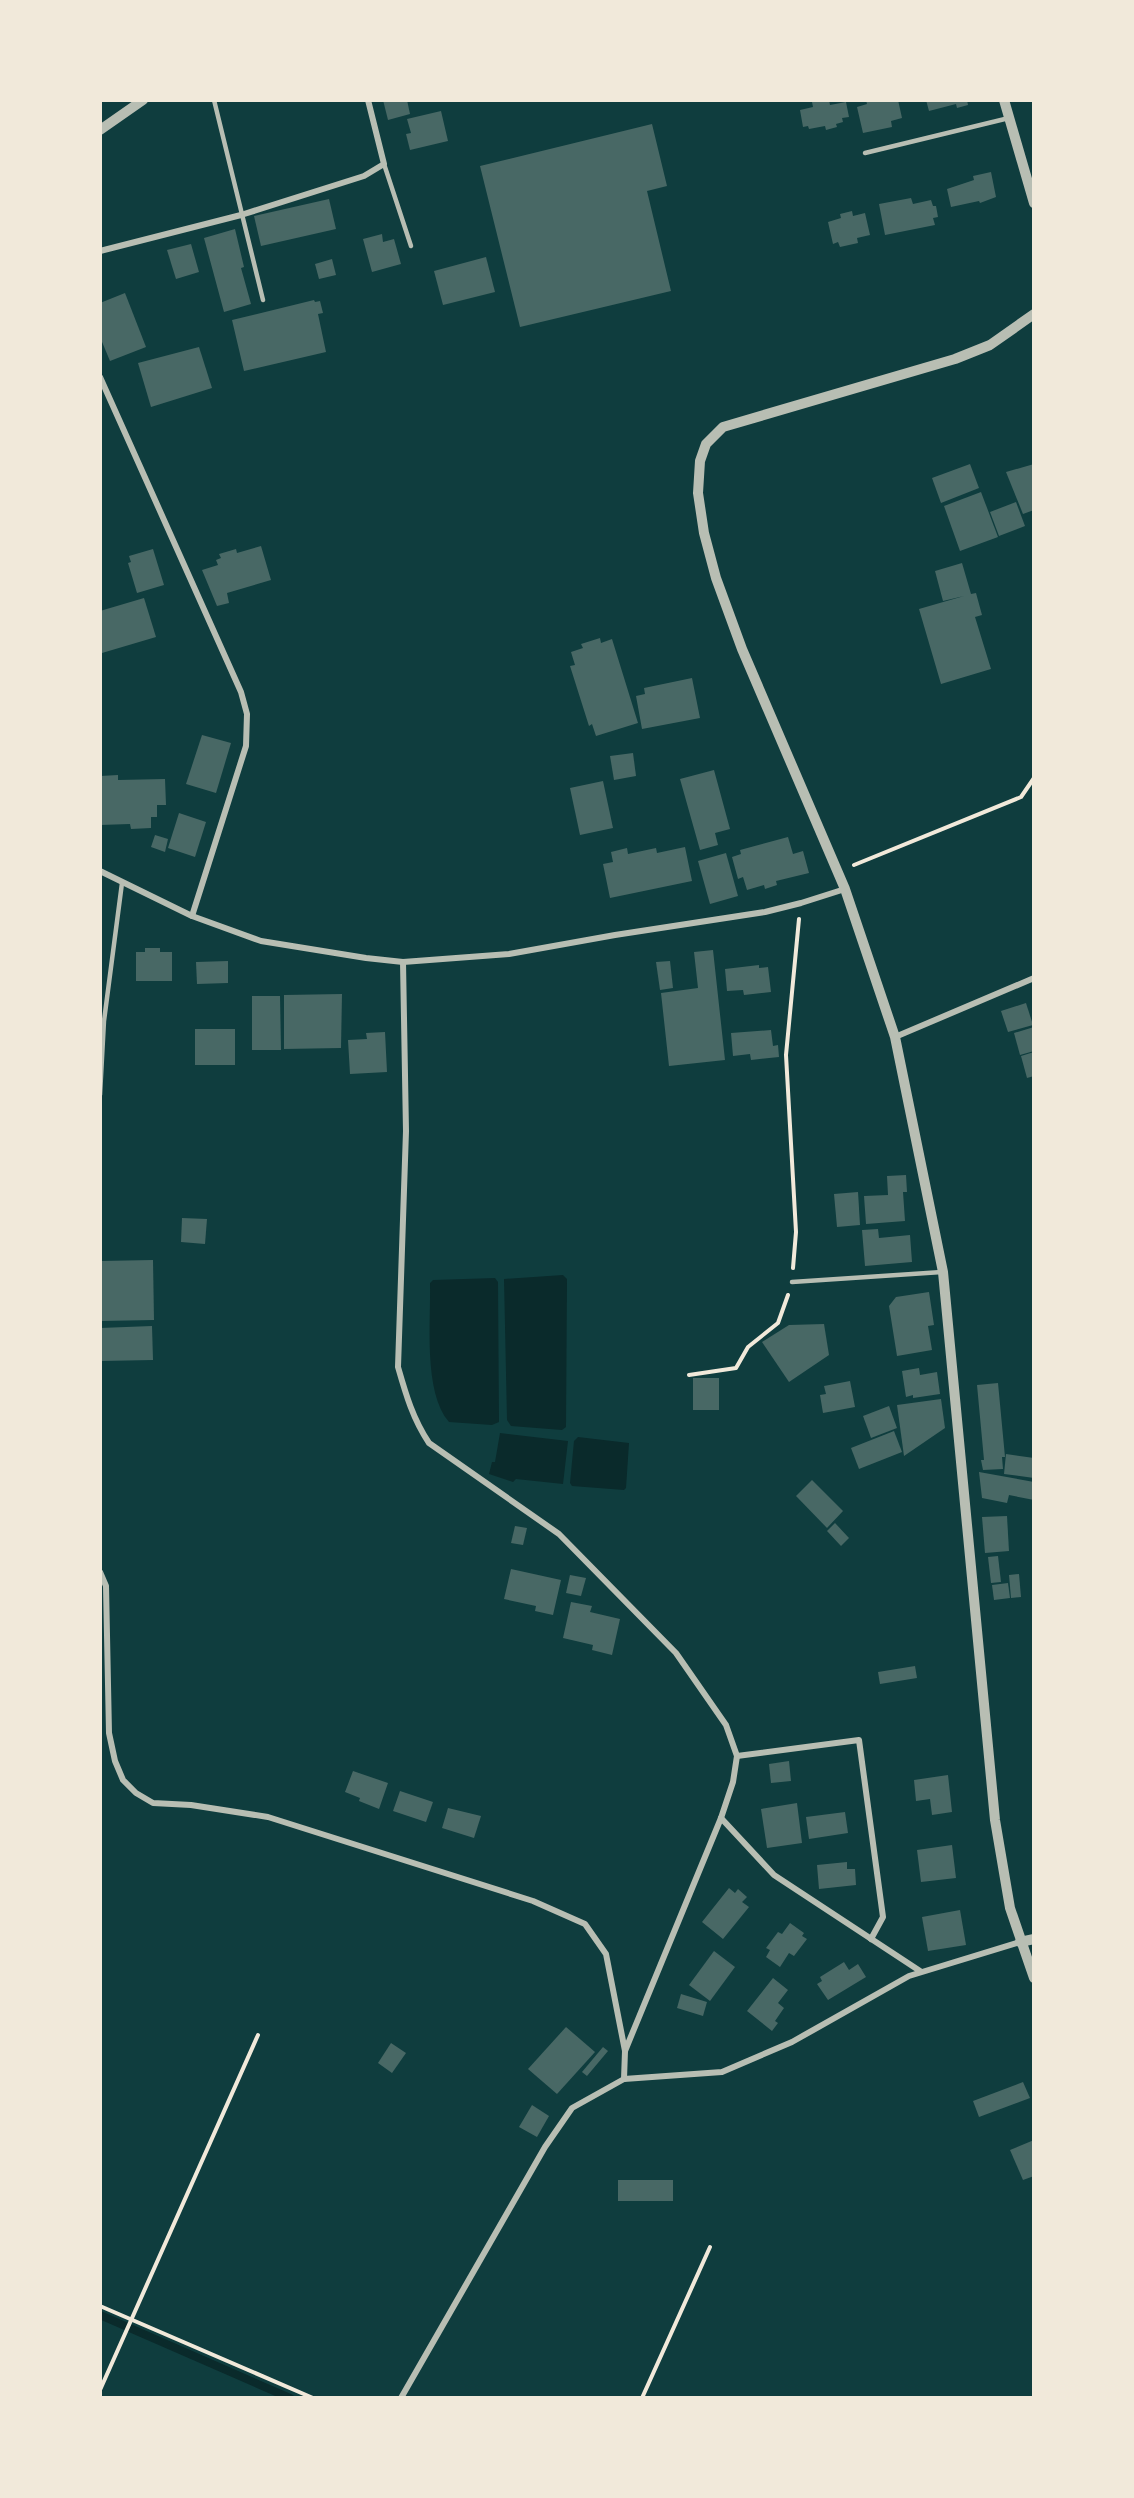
<svg xmlns="http://www.w3.org/2000/svg" width="1134" height="2498" font-family="Commissioner,sans-serif">
	<style>
		.water { fill: #0a2a2b }
		.lines { fill: none; stroke-linecap: round; stroke-linejoin: round }
		.stream { stroke: #0a2a2b; stroke-width: 8 }
		.building { fill: #486865 }
		.path { stroke: #f1e9da; stroke-width: 4 }
		.service { stroke: #b8beb3; stroke-width: 4.5 }
		.minor { stroke: #b8beb3; stroke-width: 6 }
		.tertiary { stroke: #b8beb3; stroke-width: 10 }
	</style>
	<rect width="100%" height="100%" fill="#0f3d3e"/>
	<g class="water">
		<path d="M563,1275l4,4 -1,148 -4,3 -51,-4 -4,-6 -3,-141z"/>
		<path d="M495,1278l3,4 1,140 -7,3 -43,-3c-26,-30 -18,-101 -19,-139l3,-3z"/>
		<path d="M500,1433l68,8 -5,43 -47,-5 -3,3 -24,-8 3,-12h3z"/>
		<path d="M578,1437l51,6 -3,45 -2,2 -52,-4 -2,-3 4,-42z"/>
	</g>
	<g class="lines">
		<path class="stream" d="M100,2315l190,83"/>
	</g>
	<g class="building">
		<path d="M383,100h24l3,14 -22,6z"/>
		<path d="M821,100h8l1,5 16,-3 3,15 -7,1 1,4 -7,2 1,3 -11,3 -1,-4 -16,3 -1,-3 -5,1 -3,-17 13,-3 -1,-5z"/>
		<path d="M866,100h32l4,18 -11,3 1,6 -29,6 -6,-26 10,-3z"/>
		<path d="M926,100h41l1,5 -11,3 -1,-4 -27,7z"/>
		<path d="M441,111l7,30 -38,9 -4,-16 5,-1 -4,-14z"/>
		<path d="M652,124l15,62 -20,5 24,100 -151,36 -40,-161z"/>
		<path d="M991,172l5,25 -16,6 -1,-2 -28,6 -4,-18 27,-9 -1,-4z"/>
		<path d="M911,198l2,6 18,-4 2,6h3l2,11 -5,1 2,7 -50,10 -6,-31z"/>
		<path d="M329,199l7,30 -75,17 -7,-30z"/>
		<path d="M852,211l1,5 12,-3 5,22 -13,3 1,5 -18,4 -2,-5 -5,2 -5,-22 13,-4 -1,-4z"/>
		<path d="M235,229l9,38 -3,1 10,36 -27,8 -20,-74z"/>
		<path d="M382,234l1,8 11,-3 7,25 -29,8 -9,-33z"/>
		<path d="M191,244l8,28 -23,7 -9,-29z"/>
		<path d="M486,257l9,35 -52,13 -9,-34z"/>
		<path d="M332,259l4,16 -17,4 -4,-15z"/>
		<path d="M125,293l21,54 -36,14 -10,-24v-34z"/>
		<path d="M314,300l1,2 5,-1 3,12 -5,1 8,38 -82,19 -12,-51z"/>
		<path d="M199,347l13,41 -61,19 -13,-44z"/>
		<path d="M970,464l9,24 -38,15 -9,-25z"/>
		<path d="M1034,464v46l-11,4 -17,-42z"/>
		<path d="M981,492l17,45 -38,14 -16,-45z"/>
		<path d="M1016,502l9,24 -26,10 -9,-24z"/>
		<path d="M261,546l10,34 -44,13 2,10 -12,3 -15,-36 16,-5 -2,-5 5,-2 -2,-4 17,-5 1,4z"/>
		<path d="M153,549l11,36 -27,8 -9,-30 3,-1 -2,-6z"/>
		<path d="M962,563l9,31 5,-1 6,22 -7,2 16,52 -50,15 -22,-75 45,-13 -21,5 -8,-30z"/>
		<path d="M144,598l12,39 -54,16 -2,-42z"/>
		<path d="M600,638l1,5 11,-4 26,84 -42,13 -4,-12 -3,2 -19,-60 5,-1 -4,-13 12,-4 -2,-4z"/>
		<path d="M692,678l8,40 -58,11 -6,-33 9,-2 -1,-6z"/>
		<path d="M202,735l29,8 -15,50 -30,-9z"/>
		<path d="M633,753l3,23 -22,4 -4,-24z"/>
		<path d="M714,770l16,59 -15,4 3,12 -18,5 -20,-71z"/>
		<path d="M118,775v5l47,-1 1,26h-9v12h-6v11l-20,1 -1,-5 -30,1v-49z"/>
		<path d="M603,781l10,47 -33,7 -10,-47z"/>
		<path d="M179,813l27,9 -11,35 -27,-9z"/>
		<path d="M155,835l13,4 -3,13 -14,-5z"/>
		<path d="M788,837l5,17 10,-3 6,22 -33,8 1,4 -12,4 -1,-4 -17,5 -4,-13 -5,2 -6,-22 9,-3 -1,-4z"/>
		<path d="M685,847l7,34 -82,17 -7,-34 10,-2 -2,-10 16,-4 1,6 28,-6 1,5z"/>
		<path d="M726,853l12,43 -28,8 -12,-43z"/>
		<path d="M145,948h15v4h12v29h-36v-29h9z"/>
		<path d="M713,950l12,110 -56,6 -8,-73 37,-5 -4,-36z"/>
		<path d="M228,961v22l-31,1 -1,-22z"/>
		<path d="M670,961l3,27 -13,2 -4,-28z"/>
		<path d="M759,965v3l9,-1 3,25 -27,3 -1,-5 -16,1 -2,-22z"/>
		<path d="M342,994l-1,54 -57,1v-54z"/>
		<path d="M252,996h28l1,54h-29z"/>
		<path d="M1026,1003l7,22 -25,7 -7,-21z"/>
		<path d="M1034,1027v24l-14,4 -6,-22z"/>
		<rect x="195" y="1029" width="40" height="36"/>
		<path d="M771,1030l2,16 5,-1 1,12 -28,3 -1,-6 -17,2 -2,-23z"/>
		<path d="M385,1032l2,40 -37,2 -2,-34 19,-1 -1,-6z"/>
		<path d="M1034,1052v24l-7,2 -6,-22z"/>
		<path d="M906,1175l1,17h-4l2,29 -39,3 -2,-28 24,-1 -1,-19z"/>
		<path d="M858,1192l2,33 -23,2 -3,-33z"/>
		<path d="M182,1218l25,1 -2,25 -24,-2z"/>
		<path d="M878,1229l1,9 31,-3 2,27 -47,4 -3,-36z"/>
		<path d="M153,1260l1,60 -54,1v-60z"/>
		<path d="M929,1292l5,33 -6,1 4,24 -35,6 -8,-50 7,-9z"/>
		<path d="M824,1324l5,31 -40,27 -27,-40 27,-17z"/>
		<path d="M152,1326l1,34 -53,1v-33z"/>
		<path d="M919,1368l1,7 17,-3 3,22 -27,4v-3l-7,2 -4,-26z"/>
		<rect x="693" y="1378" width="26" height="32"/>
		<path d="M850,1381l5,26 -32,6 -3,-18 6,-1 -2,-8z"/>
		<path d="M998,1383l7,74h-3l1,12 -20,1 -2,-10h3l-7,-75z"/>
		<path d="M941,1399l4,29 -41,28 -7,-51z"/>
		<path d="M889,1406l8,22 -26,10 -8,-22z"/>
		<path d="M894,1431l8,21 -43,17 -8,-21z"/>
		<path d="M1006,1454l28,4v20l-30,-4z"/>
		<path d="M979,1472l55,10v18l-25,-5 -2,8 -25,-5z"/>
		<path d="M812,1480l31,31 -16,17 -31,-32z"/>
		<path d="M1007,1516l2,35 -24,2 -3,-36z"/>
		<path d="M835,1523l14,15 -8,8 -14,-15z"/>
		<path d="M515,1526l12,2 -4,17 -12,-2z"/>
		<path d="M998,1556l3,26 -10,1 -3,-26z"/>
		<path d="M511,1569l50,11 -8,35 -18,-4 1,-5 -32,-7z"/>
		<path d="M1019,1574l2,23 -10,1 -2,-23z"/>
		<path d="M570,1575l16,3 -5,18 -15,-3z"/>
		<path d="M1008,1583l2,15 -16,2 -2,-15z"/>
		<path d="M571,1602l21,4 -2,6 30,7 -8,36 -20,-5 1,-5 -30,-7z"/>
		<path d="M915,1666l2,12 -37,6 -2,-12z"/>
		<path d="M789,1761l2,20 -20,2 -2,-19z"/>
		<path d="M353,1771l35,12 -9,26 -20,-8 1,-3 -15,-6z"/>
		<path d="M948,1775l4,37 -20,3 -2,-16 -14,2 -2,-21z"/>
		<path d="M400,1791l33,11 -7,20 -33,-11z"/>
		<path d="M797,1803l5,40 -35,5 -6,-39z"/>
		<path d="M448,1808l33,8 -7,22 -32,-10z"/>
		<path d="M845,1812l3,21 -39,6 -3,-22z"/>
		<path d="M952,1845l4,33 -35,4 -4,-32z"/>
		<path d="M847,1862v7h8l1,16 -37,4 -2,-24z"/>
		<path d="M729,1888l6,5 3,-4 9,8 -5,5 7,5 -26,32 -21,-17z"/>
		<path d="M960,1910l6,35 -38,6 -6,-34z"/>
		<path d="M790,1923l14,10 -2,3 5,3 -13,17 -5,-3 -9,14 -14,-10 4,-7 -4,-2 12,-16 4,2z"/>
		<path d="M714,1951l21,16 -25,34 -21,-16z"/>
		<path d="M844,1962l5,8 9,-6 8,13 -38,23 -11,-16 5,-3 -2,-4z"/>
		<path d="M773,1978l15,12 -10,13 6,5 -9,13 3,2 -6,8 -25,-20z"/>
		<path d="M681,1994l26,8 -4,14 -26,-8z"/>
		<path d="M566,2027l29,25 -38,42 -29,-25z"/>
		<path d="M391,2043l15,10 -14,20 -14,-10z"/>
		<path d="M603,2047l5,4 -21,25 -5,-4z"/>
		<path d="M1023,2082l7,16 -51,19 -6,-16z"/>
		<path d="M532,2105l17,11 -12,21 -18,-10z"/>
		<path d="M1034,2140v36l-11,4 -13,-30z"/>
		<rect x="618" y="2180" width="55" height="21"/>
	</g>
	<g class="lines">
		<g class="path">
			<path d="M854,865l167,-68 13,-19"/>
			<path d="M793,1268l3,-36 -10,-177 13,-136"/>
			<path d="M689,1375l47,-7 12,-21 30,-24 10,-28"/>
			<path d="M100,2306l213,92"/>
			<path d="M100,2390l158,-355"/>
			<path d="M642,2398l68,-151"/>
		</g>
		<g class="service">
			<path d="M214,100l49,200"/>
			<path d="M865,153l144,-35"/>
			<path d="M384,164l27,82"/>
			<path d="M100,1095l4,-74 18,-138"/>
			<path d="M792,1282l150,-10"/>
		</g>
		<g class="minor">
			<path d="M100,251l141,-36 123,-39 20,-12 -16,-64"/>
			<path d="M100,377l141,315 6,22 -1,32 -54,170"/>
			<path d="M100,871l92,45 69,25 105,17 37,4 106,-8 106,-19 150,-23 36,-9 44,-14"/>
			<path d="M403,962l3,169 -8,236c8,28 15,52 31,76l130,91 117,119 50,72 11,31 -4,26 -12,36 -96,233"/>
			<path d="M895,1037l139,-59"/>
			<path d="M100,1572l6,14 3,147 6,28 8,19 13,13 17,10 38,2 77,12 265,84 52,23 21,30 19,97 -1,28"/>
			<path d="M737,1756l122,-16 24,177 -12,22"/>
			<path d="M721,1818l53,57 146,96"/>
			<path d="M401,2398l144,-251 27,-39 52,-29 98,-7 70,-30 117,-66 111,-34"/>
		</g>
		<g class="tertiary">
			<path d="M1004,100l30,103"/>
			<path d="M100,130l43,-30"/>
			<path d="M1034,314l-44,31 -35,14 -232,68 -17,17 -6,17 -2,32 6,40 12,45 26,71 103,240 50,148 48,235 52,548 15,88 24,70"/>
			<path d="M1020,1942l14,-3"/>
		</g>
	</g>
	<rect width="1134" height="2498" fill="none" stroke="#f1e9da" stroke-width="204"/>
</svg>
